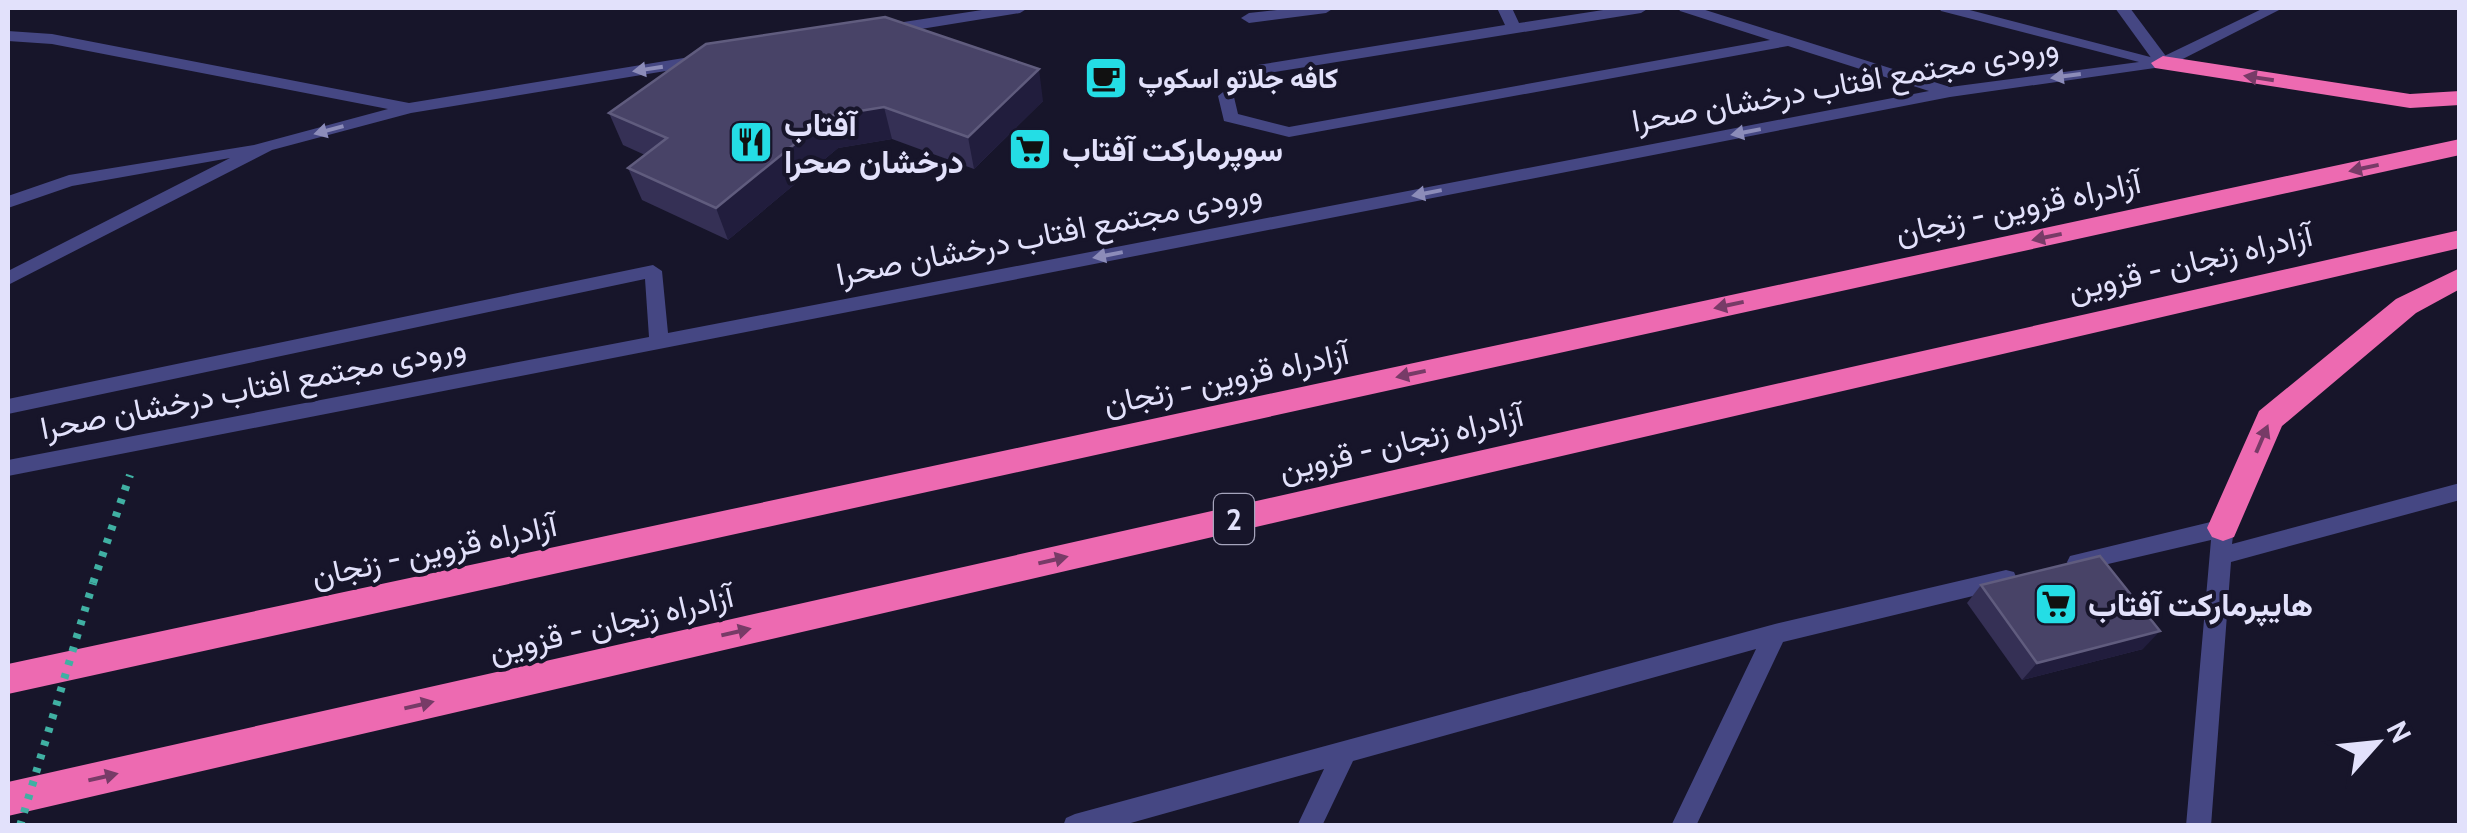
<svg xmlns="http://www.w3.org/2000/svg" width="2467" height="833" font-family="Cabin,Vazirmatn,sans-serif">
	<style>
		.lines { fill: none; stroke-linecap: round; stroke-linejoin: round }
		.path { stroke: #40b0a3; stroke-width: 8; stroke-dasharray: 5 9; stroke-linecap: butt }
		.lane { fill: #454783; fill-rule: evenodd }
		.street { fill: #454783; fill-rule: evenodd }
		.highway { fill: #ed6ab1; fill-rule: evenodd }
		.path-bridge { stroke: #40b0a3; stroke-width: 8; stroke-dasharray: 5 9; stroke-linecap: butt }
		.wall { fill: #353055 }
		.shaded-wall { fill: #211d3d }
		.building { fill: #484367; stroke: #605c7e; stroke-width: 2.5 }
		.oneway { fill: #8c8cb9 }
		.oneway2 { fill: #773b67 }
		.labels { text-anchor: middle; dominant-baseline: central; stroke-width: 8; stroke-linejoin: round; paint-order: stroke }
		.far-poi-label { font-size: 28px; font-weight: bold; fill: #e2e1fb; stroke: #17152a; text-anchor: start }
		.shield { fill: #17152a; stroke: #a5a4bc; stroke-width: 2.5 }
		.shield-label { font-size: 30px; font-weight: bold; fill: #e2e1fb }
		.street-label { font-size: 32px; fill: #e2e1fb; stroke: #17152a }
		.poi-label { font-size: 32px; font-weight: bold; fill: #e2e1fb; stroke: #17152a; text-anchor: start }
	</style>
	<rect width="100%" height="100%" fill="#17152a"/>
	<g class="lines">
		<path class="path" d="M93,583l37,-108"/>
		<g class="lane">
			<path d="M995,8h33l-8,5 -136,22 -8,-5 8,-5z"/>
			<path d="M1295,8h39l-8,5 -77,10 -8,-5 8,-5z"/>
			<path d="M1497,8h15l7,15 97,-15h33l-8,5 -378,61 -29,23 4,17 51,13 481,-87 -90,-29 -2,-3h21l251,79 189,-25 -198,-51 -2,-3h23l196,51 106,-51h19l-114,58 -219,31 -1942,379v-16l641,-123 -4,-58 -637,135v-15l645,-134 9,6 6,62 1261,-242 -141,-45 -499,91 -65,-16 -6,-25 40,-31 247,-40z"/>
			<path d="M8,31l44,3 357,69 293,-48 8,5 -8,5 -291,48 -139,37 -264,135v-14l222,-113 -158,28 -64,22v-12l61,-21 185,-30 134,-36 -336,-65 -44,-3z"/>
			<path d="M2460,483v17l-229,62 -20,264h-25l25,-286 -133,31 -8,-3 -3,-6 3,-6 153,-37 8,3 3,6 -2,16z"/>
			<path d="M2006,570l8,2 3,7 -3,7 -8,2 -223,54 -87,184h-25l85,-177 -403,112 -31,65h-25l27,-57 -204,57h-57l3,-8 9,-4 700,-190z"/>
		</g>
		<path class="street" d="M2115,8h15l41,55 -2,3h-12z"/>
		<g class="highway">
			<path d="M2163,56l247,38 50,-3v14l-50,3 -255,-40 -4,-5z"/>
			<path d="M2460,139v16l-2452,539v-30z"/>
			<path d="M2460,230v18l-2452,568v-34z"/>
			<path d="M2460,268v21l-44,24 -134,113 -48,111 -11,4 -11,-4 -5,-9 52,-117 137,-112z"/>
		</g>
		<path class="path-bridge" d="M20,826l73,-243"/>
	</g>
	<g class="wall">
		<path d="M1043,101l-69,68 -82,-30 -54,9 -110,92 -86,-40 -14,-32 17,-13 -22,-10 -14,-32z"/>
		<path d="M1981,585l162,64 -121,31 -55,-77z"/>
	</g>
	<g class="shaded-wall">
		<path d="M1039,69l4,32 -69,68 -6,-32z"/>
		<path d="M884,107l8,32 -54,9 -110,92 -12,-32 113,-92z"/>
		<path d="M2160,631l-17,18 -121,31 15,-17z"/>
	</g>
	<g class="building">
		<path d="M885,17l154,52 -71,68 -84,-30 -55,9 -113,92 -88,-40 39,-30 -58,-25 97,-69z"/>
		<path d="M2100,556l60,75 -123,32 -56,-78z"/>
	</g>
	<defs><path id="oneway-solid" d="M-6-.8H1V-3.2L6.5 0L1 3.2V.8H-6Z" transform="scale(2.5)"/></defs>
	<g class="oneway">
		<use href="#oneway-solid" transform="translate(648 69) rotate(171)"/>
		<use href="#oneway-solid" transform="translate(2066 76) rotate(172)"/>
		<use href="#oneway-solid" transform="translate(329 130) rotate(165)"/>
		<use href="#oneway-solid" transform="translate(1746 132) rotate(169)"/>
		<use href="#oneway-solid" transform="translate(1427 193) rotate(169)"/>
		<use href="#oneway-solid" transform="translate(1108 255) rotate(169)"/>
	</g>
	<g class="oneway2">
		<use href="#oneway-solid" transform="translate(2259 78) rotate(-171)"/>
		<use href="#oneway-solid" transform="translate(2364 168) rotate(168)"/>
		<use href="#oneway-solid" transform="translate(2047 237) rotate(168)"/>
		<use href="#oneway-solid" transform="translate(1729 305) rotate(168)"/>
		<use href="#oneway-solid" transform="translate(1411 374) rotate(168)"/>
		<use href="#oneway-solid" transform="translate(2262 439) rotate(-67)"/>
		<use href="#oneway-solid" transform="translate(1053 560) rotate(-13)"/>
		<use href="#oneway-solid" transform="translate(736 632) rotate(-13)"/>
		<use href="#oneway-solid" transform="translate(419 705) rotate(-13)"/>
		<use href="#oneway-solid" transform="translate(103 777) rotate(-13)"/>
	</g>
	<defs>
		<g id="cafe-square" transform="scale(2.25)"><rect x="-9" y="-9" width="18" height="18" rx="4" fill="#24dde5" stroke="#17152a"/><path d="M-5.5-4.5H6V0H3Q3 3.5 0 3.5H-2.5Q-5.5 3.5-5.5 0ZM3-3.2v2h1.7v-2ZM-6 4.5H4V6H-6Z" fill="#111"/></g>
		<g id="restaurant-square" transform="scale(2.25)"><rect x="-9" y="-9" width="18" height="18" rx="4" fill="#24dde5" stroke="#17152a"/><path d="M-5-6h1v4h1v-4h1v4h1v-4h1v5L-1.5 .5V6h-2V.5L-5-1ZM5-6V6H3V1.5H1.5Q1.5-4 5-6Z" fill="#111"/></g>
		<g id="supermarket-square" transform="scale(2.25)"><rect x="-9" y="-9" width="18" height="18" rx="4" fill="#24dde5" stroke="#17152a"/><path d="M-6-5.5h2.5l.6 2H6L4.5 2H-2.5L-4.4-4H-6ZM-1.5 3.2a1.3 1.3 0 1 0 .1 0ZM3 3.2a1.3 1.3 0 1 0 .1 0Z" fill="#111"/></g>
	</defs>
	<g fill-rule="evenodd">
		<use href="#cafe-square" x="1106" y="78"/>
		<use href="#restaurant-square" x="751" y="142"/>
		<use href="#supermarket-square" x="1030" y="149"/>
		<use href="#supermarket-square" x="2056" y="604"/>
	</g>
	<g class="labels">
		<g class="far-poi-label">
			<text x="1138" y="78">کافه جلاتو اسکوپ</text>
		</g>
		<rect class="shield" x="1214" y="494" width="40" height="50" rx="8"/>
		<g class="shield-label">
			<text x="1234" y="519">2</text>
		</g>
		<g class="street-label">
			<text transform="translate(1845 83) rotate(-10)">ورودی مجتمع افتاب درخشان صحرا</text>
			<text transform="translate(2018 207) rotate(-12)">آزادراه قزوین - زنجان</text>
			<text transform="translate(1049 233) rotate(-11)">ورودی مجتمع افتاب درخشان صحرا</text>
			<text transform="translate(2190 262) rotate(-13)">آزادراه زنجان - قزوین</text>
			<text transform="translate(1226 378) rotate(-12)">آزادراه قزوین - زنجان</text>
			<text transform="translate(253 387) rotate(-11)">ورودی مجتمع افتاب درخشان صحرا</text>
			<text transform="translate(1401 442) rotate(-13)">آزادراه زنجان - قزوین</text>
			<text transform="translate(434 550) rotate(-12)">آزادراه قزوین - زنجان</text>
			<text transform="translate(611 623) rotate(-13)">آزادراه زنجان - قزوین</text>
		</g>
		<g class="poi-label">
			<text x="784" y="124">آفتاب<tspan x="784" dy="37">درخشان صحرا</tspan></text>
			<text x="1062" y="149">سوپرمارکت آفتاب</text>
			<text x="2088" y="604">هایپرمارکت آفتاب</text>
		</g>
	</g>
	<rect width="2467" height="833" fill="none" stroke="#e2e1fb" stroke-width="20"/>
	<g transform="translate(2377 743) rotate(63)" stroke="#17152a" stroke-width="8" paint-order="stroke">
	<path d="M0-8L18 38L0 25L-18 38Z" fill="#e2e1fb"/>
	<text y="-15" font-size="28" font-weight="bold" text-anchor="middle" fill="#e2e1fb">N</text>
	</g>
</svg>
